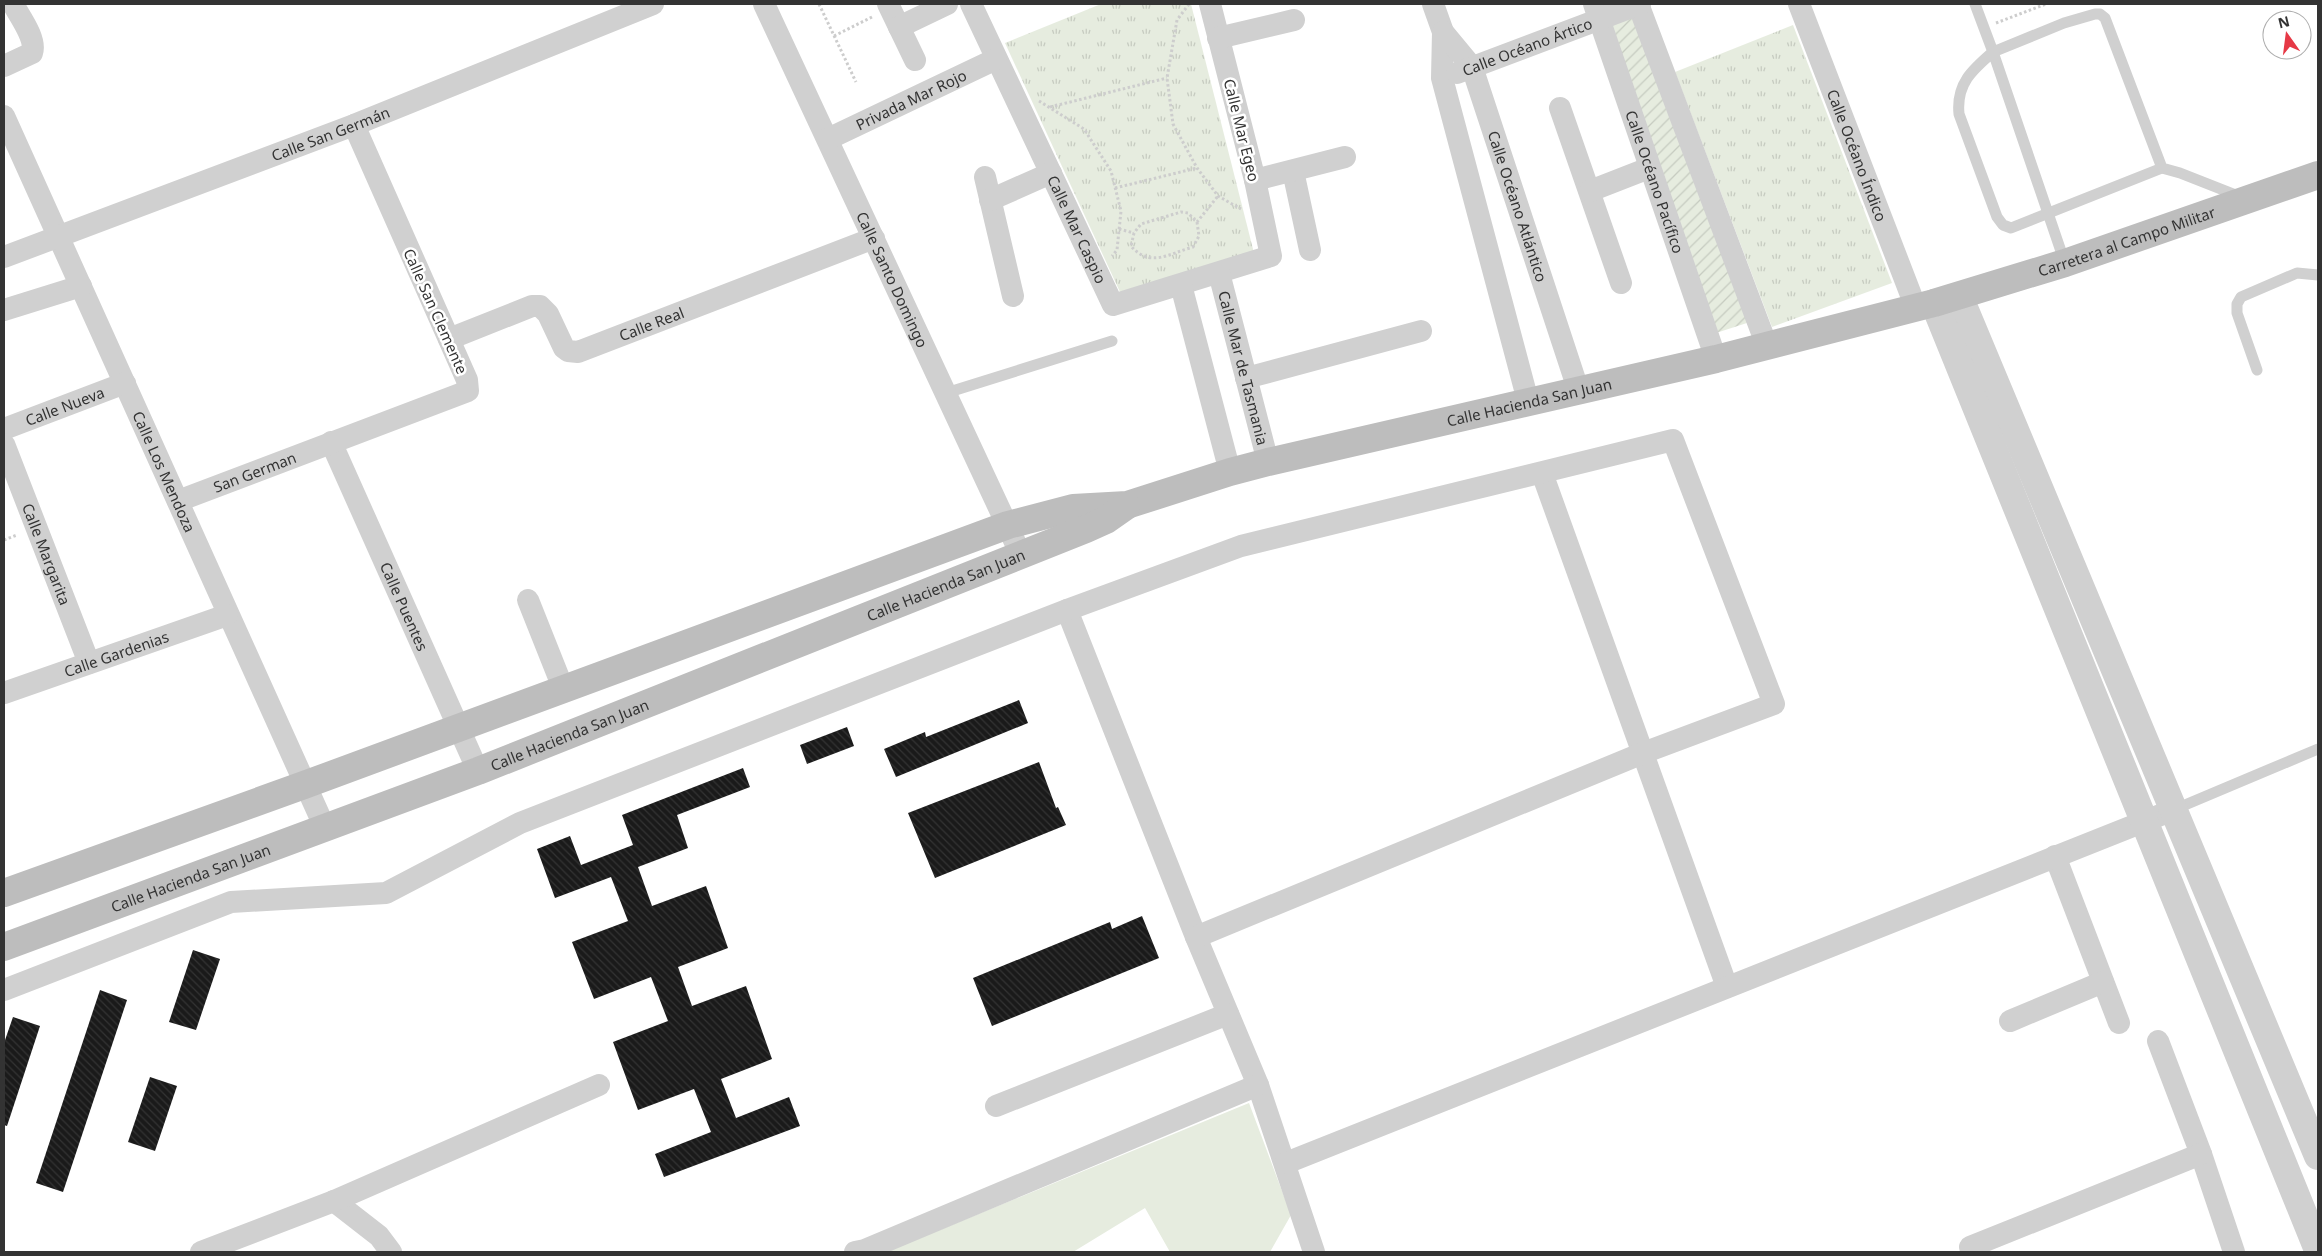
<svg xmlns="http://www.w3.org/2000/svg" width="2322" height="1256" font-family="'Noto Sans',sans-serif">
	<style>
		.grass { fill: #e6ecdf }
		.park { fill: url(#park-tufts) }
		.garden { fill: url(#garden-furrows) }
		.building { fill: url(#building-back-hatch) }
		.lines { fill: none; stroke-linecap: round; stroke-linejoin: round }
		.path { stroke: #cdcdcd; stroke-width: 3; stroke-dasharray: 2.5 2.5; stroke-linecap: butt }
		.service { stroke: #d0d0d0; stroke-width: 11 }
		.minor { stroke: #d0d0d0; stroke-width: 22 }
		.tertiary { stroke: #d0d0d0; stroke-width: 28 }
		.secondary { stroke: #bdbdbd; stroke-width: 28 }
		.labels { text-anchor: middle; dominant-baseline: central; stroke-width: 5; stroke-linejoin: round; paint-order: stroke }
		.street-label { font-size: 15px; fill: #333; stroke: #fff }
	</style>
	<defs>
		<pattern id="park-tufts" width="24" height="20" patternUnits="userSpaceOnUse" patternTransform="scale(1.25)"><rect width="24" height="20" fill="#e6ecdf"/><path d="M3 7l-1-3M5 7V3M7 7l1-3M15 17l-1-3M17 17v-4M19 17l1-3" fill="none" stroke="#c6cbc0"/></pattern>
		<pattern id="garden-furrows" width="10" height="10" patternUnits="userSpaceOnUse" patternTransform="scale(1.25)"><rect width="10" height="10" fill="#e6ecdf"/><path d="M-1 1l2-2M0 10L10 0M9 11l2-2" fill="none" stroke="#c6cbc0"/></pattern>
		<pattern id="building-back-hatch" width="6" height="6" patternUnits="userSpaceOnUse" patternTransform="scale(1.25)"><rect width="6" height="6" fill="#1a1a1a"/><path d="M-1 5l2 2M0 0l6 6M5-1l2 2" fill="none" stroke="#333"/></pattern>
	</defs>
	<rect width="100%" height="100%" fill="#fff"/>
	<path class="grass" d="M1249,1103l42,112 -21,37h-100l-25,-44 -72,44h-187z"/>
	<g class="park">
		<path d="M1101,4h90l63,249 -134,39 -115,-249z"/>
		<path d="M1793,25l99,258 -120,44 -97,-255z"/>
	</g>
	<path class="garden" d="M1598,4h36l116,318 -34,11z"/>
	<g class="building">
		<path d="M1019,700l9,23 -132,54 -12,-28 41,-17 1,5z"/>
		<path d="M847,727l7,19 -47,18 -7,-19z"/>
		<path d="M1039,762l17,46 2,-1 8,18 -131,53 -27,-65z"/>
		<path d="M743,768l7,19 -73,28 11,33 -50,19 14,39 54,-20 22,62 -50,19 14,39 54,-20 26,73 -51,20 15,39 53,-21 11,29 -136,51 -9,-23 56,-22 -17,-43 -56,21 -25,-68 55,-21 -17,-44 -57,22 -22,-57 56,-21 -17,-44 -56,21 -18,-49 33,-13 11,29 52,-20 -11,-30z"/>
		<path d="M1142,916l17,42 -167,68 -19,-48 137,-56 2,7z"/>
		<path d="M193,950l27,9 -24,71 -27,-8z"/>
		<path d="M100,990l27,10 -64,192 -27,-9z"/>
		<path d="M13,1017l27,9 -33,100 -3,-1v-82z"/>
		<path d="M150,1077l27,9 -22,65 -27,-9z"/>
	</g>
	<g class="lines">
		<g class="path">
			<path d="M819,4l37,78"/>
			<path d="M1189,4l-12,16 -10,58 6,46 24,44 21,28 23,13"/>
			<path d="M1996,23l50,-19"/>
			<path d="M834,36l38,-19"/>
			<path d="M1039,101l45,28 27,42 10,40 -4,39 -5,6"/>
			<path d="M1050,107l117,-29"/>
			<path d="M1115,188l82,-20"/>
			<path d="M1197,222l2,14 -6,11c-25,7 -43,21 -62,-1l3,-13 7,-9 40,-12 7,1 9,9 21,-26"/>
			<path d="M1119,229l15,4"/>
			<path d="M4,540l13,-5"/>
		</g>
		<g class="service">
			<path d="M1975,4l18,48 71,-29 31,-9h5l5,4 57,150 18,5 61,24"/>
			<path d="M2065,263l-72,-211c-21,18 -37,32 -34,62l38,103 6,8 8,3 151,-60"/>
			<path d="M2257,370l-20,-57v-9l4,-7 56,-24 21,2"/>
			<path d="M946,393l166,-52"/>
			<path d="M2173,810l145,-61"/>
		</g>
		<g class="minor">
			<path id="s1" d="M764,4l257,551"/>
			<path d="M888,4l27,56"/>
			<path id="s2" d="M971,4l142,301 158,-49 -16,-76 -45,-176"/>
			<path d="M1433,4l10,28 -1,46 86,323"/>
			<path id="s3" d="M1594,4l122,355"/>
			<path d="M1638,4l129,342"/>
			<path id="s4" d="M1799,4l117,304"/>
			<path d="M899,27l48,-23"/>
			<path id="s5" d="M1443,32l29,35 106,322"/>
			<path d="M1218,38l76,-18"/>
			<path d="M4,66l28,-13c5,-14 -12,-36 -19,-49"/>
			<path id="s6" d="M1457,73l183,-69"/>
			<path d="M1560,108l61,175"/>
			<path id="s7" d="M4,116l321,712"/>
			<path id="s8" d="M828,139l168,-80"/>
			<path d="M1293,171l17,79"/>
			<path d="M985,177l28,119"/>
			<path d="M1255,180l90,-23"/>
			<path d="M1590,191l59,-23"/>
			<path d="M990,200l61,-27"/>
			<path id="s9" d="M4,257l350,-132 299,-121"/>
			<path id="s10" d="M1219,273l49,189"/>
			<path d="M1181,285l49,187"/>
			<path d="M4,310l77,-24"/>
			<path id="s11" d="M449,339l83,-33h8l8,8 16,34 4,3 10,1 296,-114"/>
			<path d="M1246,378l175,-47"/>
			<path id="s12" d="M4,429l121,-46"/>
			<path id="s13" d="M331,442l147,329"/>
			<path id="s14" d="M4,444l85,219"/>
			<path d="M1542,473l185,514"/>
			<path id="s15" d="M178,501l290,-110 -1,-11 -113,-255"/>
			<path d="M528,600l35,88"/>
			<path d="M1067,610l129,327 62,148 56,167"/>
			<path id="s16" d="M4,693l223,-78"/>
			<path d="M2055,856l64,167"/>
			<path d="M4,990l227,-88 155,-9 134,-70 547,-213 174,-64 432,-106 101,264 -131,49 -447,184"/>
			<path d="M2010,1021l93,-39"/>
			<path d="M2158,1041l43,113 33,98"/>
			<path d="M996,1106l232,-92"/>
			<path d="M1286,1163l887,-353"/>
			<path d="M334,1201l45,35 12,16"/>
			<path d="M201,1252l133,-51 265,-116"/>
			<path d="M855,1252l10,-2 393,-165"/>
			<path d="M1972,1252l-2,-5 231,-93"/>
		</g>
		<g class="tertiary">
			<path d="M1959,296l359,860"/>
			<path d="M1934,303l384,947"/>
		</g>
		<g class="secondary">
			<path id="s17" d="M4,893l300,-108 704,-260 65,-17 54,-3 103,-33 38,-10 448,-103 218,-56 131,-40 253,-88"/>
			<path id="s18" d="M4,947l474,-176 608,-242 20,-9 20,-14"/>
		</g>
	</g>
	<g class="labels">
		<g class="street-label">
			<text stroke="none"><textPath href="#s6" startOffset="75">Calle Océano Ártico</textPath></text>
			<text stroke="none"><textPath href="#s8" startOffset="92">Privada Mar Rojo</textPath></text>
			<text transform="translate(1242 130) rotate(76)">Calle Mar Egeo</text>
			<text stroke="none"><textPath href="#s9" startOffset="349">Calle San Germán</textPath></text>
			<text stroke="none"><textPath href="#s4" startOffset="162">Calle Océano Índico</textPath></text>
			<text stroke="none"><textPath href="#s3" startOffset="188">Calle Océano Pacífico</textPath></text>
			<text stroke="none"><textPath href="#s5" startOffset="192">Calle Océano Atlántico</textPath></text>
			<text stroke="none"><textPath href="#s2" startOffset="249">Calle Mar Caspio</textPath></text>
			<text stroke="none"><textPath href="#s17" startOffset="2225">Carretera al Campo Militar</textPath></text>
			<text stroke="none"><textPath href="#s1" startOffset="304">Calle Santo Domingo</textPath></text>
			<text transform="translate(436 311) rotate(66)">Calle San Clemente</text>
			<text stroke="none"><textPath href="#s11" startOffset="240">Calle Real</textPath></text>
			<text stroke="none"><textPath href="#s10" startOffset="98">Calle Mar de Tasmania</textPath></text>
			<text stroke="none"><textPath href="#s17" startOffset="1606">Calle Hacienda San Juan</textPath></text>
			<text stroke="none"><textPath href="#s12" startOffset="65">Calle Nueva</textPath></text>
			<text stroke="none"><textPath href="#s7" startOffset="390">Calle Los Mendoza</textPath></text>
			<text stroke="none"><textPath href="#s15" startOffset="82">San German</textPath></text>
			<text stroke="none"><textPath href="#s14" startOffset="118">Calle Margarita</textPath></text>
			<text stroke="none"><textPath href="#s18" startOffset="1009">Calle Hacienda San Juan</textPath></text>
			<text stroke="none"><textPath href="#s13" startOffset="180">Calle Puentes</textPath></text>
			<text stroke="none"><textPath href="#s16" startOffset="119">Calle Gardenias</textPath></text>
			<text stroke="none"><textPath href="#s18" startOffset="604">Calle Hacienda San Juan</textPath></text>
			<text stroke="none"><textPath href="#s18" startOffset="199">Calle Hacienda San Juan</textPath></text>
		</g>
	</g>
	<rect width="2322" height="1256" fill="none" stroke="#333333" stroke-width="10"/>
	<g transform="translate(2287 35) rotate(346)"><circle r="24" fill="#ffffff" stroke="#adadad"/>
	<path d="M0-4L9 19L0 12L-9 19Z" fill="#e63946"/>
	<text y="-8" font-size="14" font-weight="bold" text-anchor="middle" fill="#333333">N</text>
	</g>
</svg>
